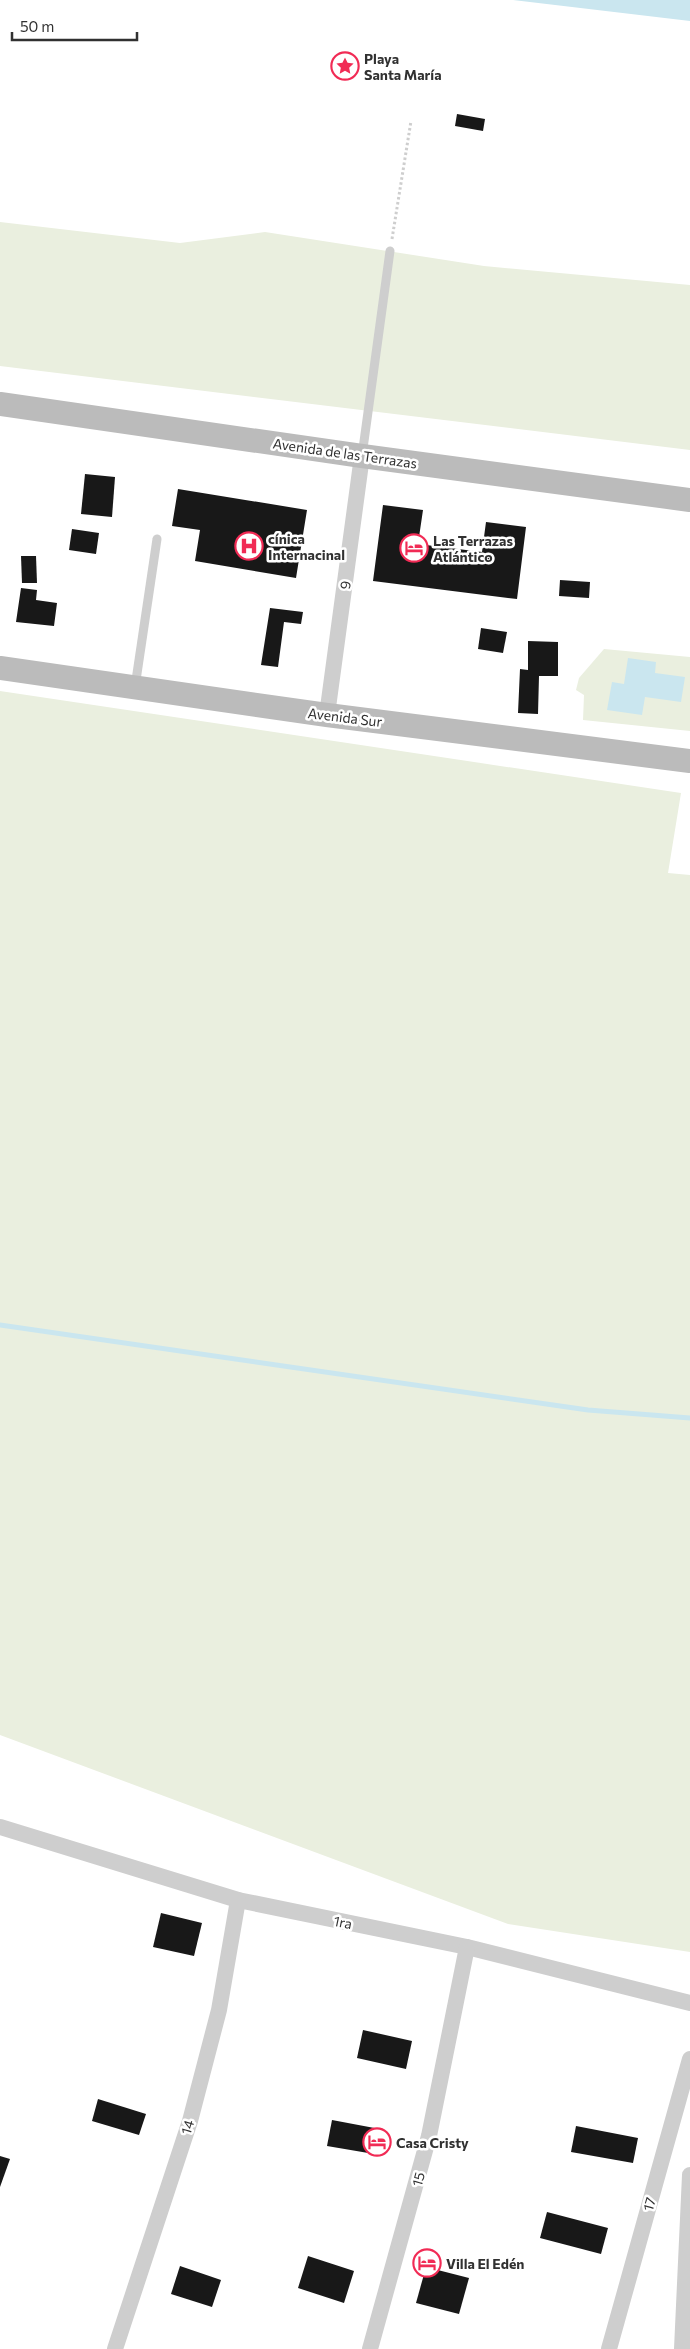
<svg xmlns="http://www.w3.org/2000/svg" width="690" height="2349" font-family="Commissioner,sans-serif">
	<style>
		.green { fill: #eaefdf }
		.water { fill: #cae6ef }
		.lines { fill: none; stroke-linecap: round; stroke-linejoin: round }
		.stream { stroke: #cae6ef; stroke-width: 5 }
		.building { fill: #181818 }
		.path { stroke: #cecece; stroke-width: 3; stroke-dasharray: 2.5 2.5; stroke-linecap: butt }
		.lane { stroke: #cecece; stroke-width: 9 }
		.street { stroke: #cecece; stroke-width: 16 }
		.secondary { stroke: #bbb; stroke-width: 24 }
		.labels { text-anchor: middle; dominant-baseline: central; stroke-width: 5; stroke-linejoin: round; paint-order: stroke }
		.poi-label { font-size: 14px; font-weight: bold; fill: #313131; stroke: #fff; text-anchor: start }
		.street-label { font-size: 14px; fill: #313131; stroke: #fff }
	</style>
	<rect width="100%" height="100%" fill="#fff"/>
	<g class="green">
		<path d="M0,222l180,21 85,-11 219,34 206,19v165l-690,-84z"/>
		<path d="M604,649l86,8v74l-107,-11 1,-25 -8,-5 3,-12z"/>
		<path d="M0,691l681,102 -13,80 22,2v1077l-182,-28 -508,-189z"/>
	</g>
	<g class="water">
		<path d="M513,0h177v21z"/>
		<path d="M628,658l28,4 -1,11 30,4 -4,25 -36,-5 -3,18 -35,-5 5,-28 12,2z"/>
	</g>
	<g class="lines">
		<path class="stream" d="M0,1325l588,85 102,8"/>
	</g>
	<g class="building">
		<path d="M457,114l28,5 -2,12 -28,-5z"/>
		<path d="M85,474l30,3 -3,40 -31,-3z"/>
		<path d="M178,489l129,21 -11,68 -101,-17 5,-31 -28,-4z"/>
		<path d="M383,505l40,5 -5,34 64,8 4,-30 40,5 -9,72 -144,-18z"/>
		<path d="M72,529l27,4 -3,21 -27,-4z"/>
		<path d="M21,556h15l1,27h-15z"/>
		<path d="M560,580l30,2 -1,16 -30,-2z"/>
		<path d="M21,588l16,2 -1,10 21,3 -3,23 -38,-4z"/>
		<path d="M270,608l33,4 -2,12 -17,-2 -6,45 -17,-2z"/>
		<path d="M481,628l26,4 -4,21 -25,-4z"/>
		<path d="M528,641l30,1v34h-19l-1,38 -20,-1 2,-44 8,1z"/>
		<path d="M161,1913l41,10 -8,33 -41,-9z"/>
		<path d="M363,2030l49,11 -6,28 -49,-11z"/>
		<path d="M98,2099l48,15 -7,21 -47,-14z"/>
		<path d="M332,2120l53,10 -5,25 -53,-9z"/>
		<path d="M576,2126l62,12 -5,25 -62,-11z"/>
		<path d="M0,2156l10,3 -10,28z"/>
		<path d="M547,2212l61,16 -7,26 -61,-16z"/>
		<path d="M308,2256l46,15 -10,32 -46,-15z"/>
		<path d="M180,2266l41,14 -9,27 -41,-13z"/>
		<path d="M426,2267l43,11 -10,36 -43,-11z"/>
	</g>
	<g class="lines">
		<path class="path" d="M392,239l19,-118"/>
		<g class="lane">
			<path d="M362,456l28,-205"/>
			<path d="M135,687l22,-148"/>
		</g>
		<g class="street">
			<path d="M327,715l35,-259"/>
			<path d="M0,1827l238,73 229,47 223,56"/>
			<path d="M115,2349l75,-228 29,-111 19,-110"/>
			<path d="M370,2349l59,-213 38,-189"/>
			<path d="M609,2349l81,-290"/>
			<path d="M682,2349l8,-174"/>
		</g>
		<g class="secondary">
			<path d="M0,404l362,52 328,44"/>
			<path d="M0,668l327,47 363,46"/>
		</g>
	</g>
	<defs>
		<g id="sight-ring" transform="scale(1.4375)"><circle r="9.5" fill="#fff" stroke="#f12b55" stroke-width="1.5"/><path d="M0-6L1.8-2.2L6-1.7L2.9 1.2L3.7 5.4L0 3.3L-3.7 5.4L-2.9 1.2L-6-1.7L-1.8-2.2Z" fill="#f12b55"/></g>
		<g id="hospital-ring" transform="scale(1.4375)"><circle r="9.5" fill="#fff" stroke="#f12b55" stroke-width="1.5"/><path d="M-5-5h3v3.5h4V-5h3V5h-3V1.5h-4V5h-3Z" fill="#f12b55"/></g>
		<g id="hotel-ring" transform="scale(1.4375)"><circle r="9.5" fill="#fff" stroke="#f12b55" stroke-width="1.5"/><path d="M-6-4.5h1.5V1H6V5H4.5V3h-9V5H-6ZM-4 0a1.8 1.8 0 1 1 3.6 0ZM.5 0V-2.5h3Q6-2.5 6 0Z" fill="#f12b55"/></g>
	</defs>
	<g fill-rule="evenodd">
		<use href="#sight-ring" x="345" y="66"/>
		<use href="#hospital-ring" x="249" y="546"/>
		<use href="#hotel-ring" x="414" y="548"/>
		<use href="#hotel-ring" x="377" y="2142"/>
		<use href="#hotel-ring" x="427" y="2263"/>
	</g>
	<g class="labels">
		<g class="poi-label">
			<text x="364" y="58">Playa<tspan x="364" dy="16">Santa María</tspan></text>
			<text x="268" y="538">cínica<tspan x="268" dy="16">Internacinal</tspan></text>
			<text x="433" y="540">Las Terrazas<tspan x="433" dy="16">Atlántico</tspan></text>
			<text x="396" y="2142">Casa Cristy</text>
			<text x="446" y="2263">Villa El Edén</text>
		</g>
		<g class="street-label">
			<text transform="translate(345 453) rotate(8)">Avenida de las Terrazas</text>
			<text transform="translate(345 585) rotate(-82)">9</text>
			<text transform="translate(345 717) rotate(7)">Avenida Sur</text>
			<text transform="translate(343 1922) rotate(12)">1ra</text>
			<text transform="translate(187 2127) rotate(-73)">14</text>
			<text transform="translate(418 2179) rotate(-75)">15</text>
			<text transform="translate(649 2204) rotate(-74)">17</text>
		</g>
	</g>
	<path d="M12 32v8h125v-8" fill="none" stroke="#313131" stroke-width="2.5"/>
	<text x="20" y="32" font-size="15" fill="#313131" stroke="#ffffff" stroke-width="4" paint-order="stroke">50 m</text>
</svg>
